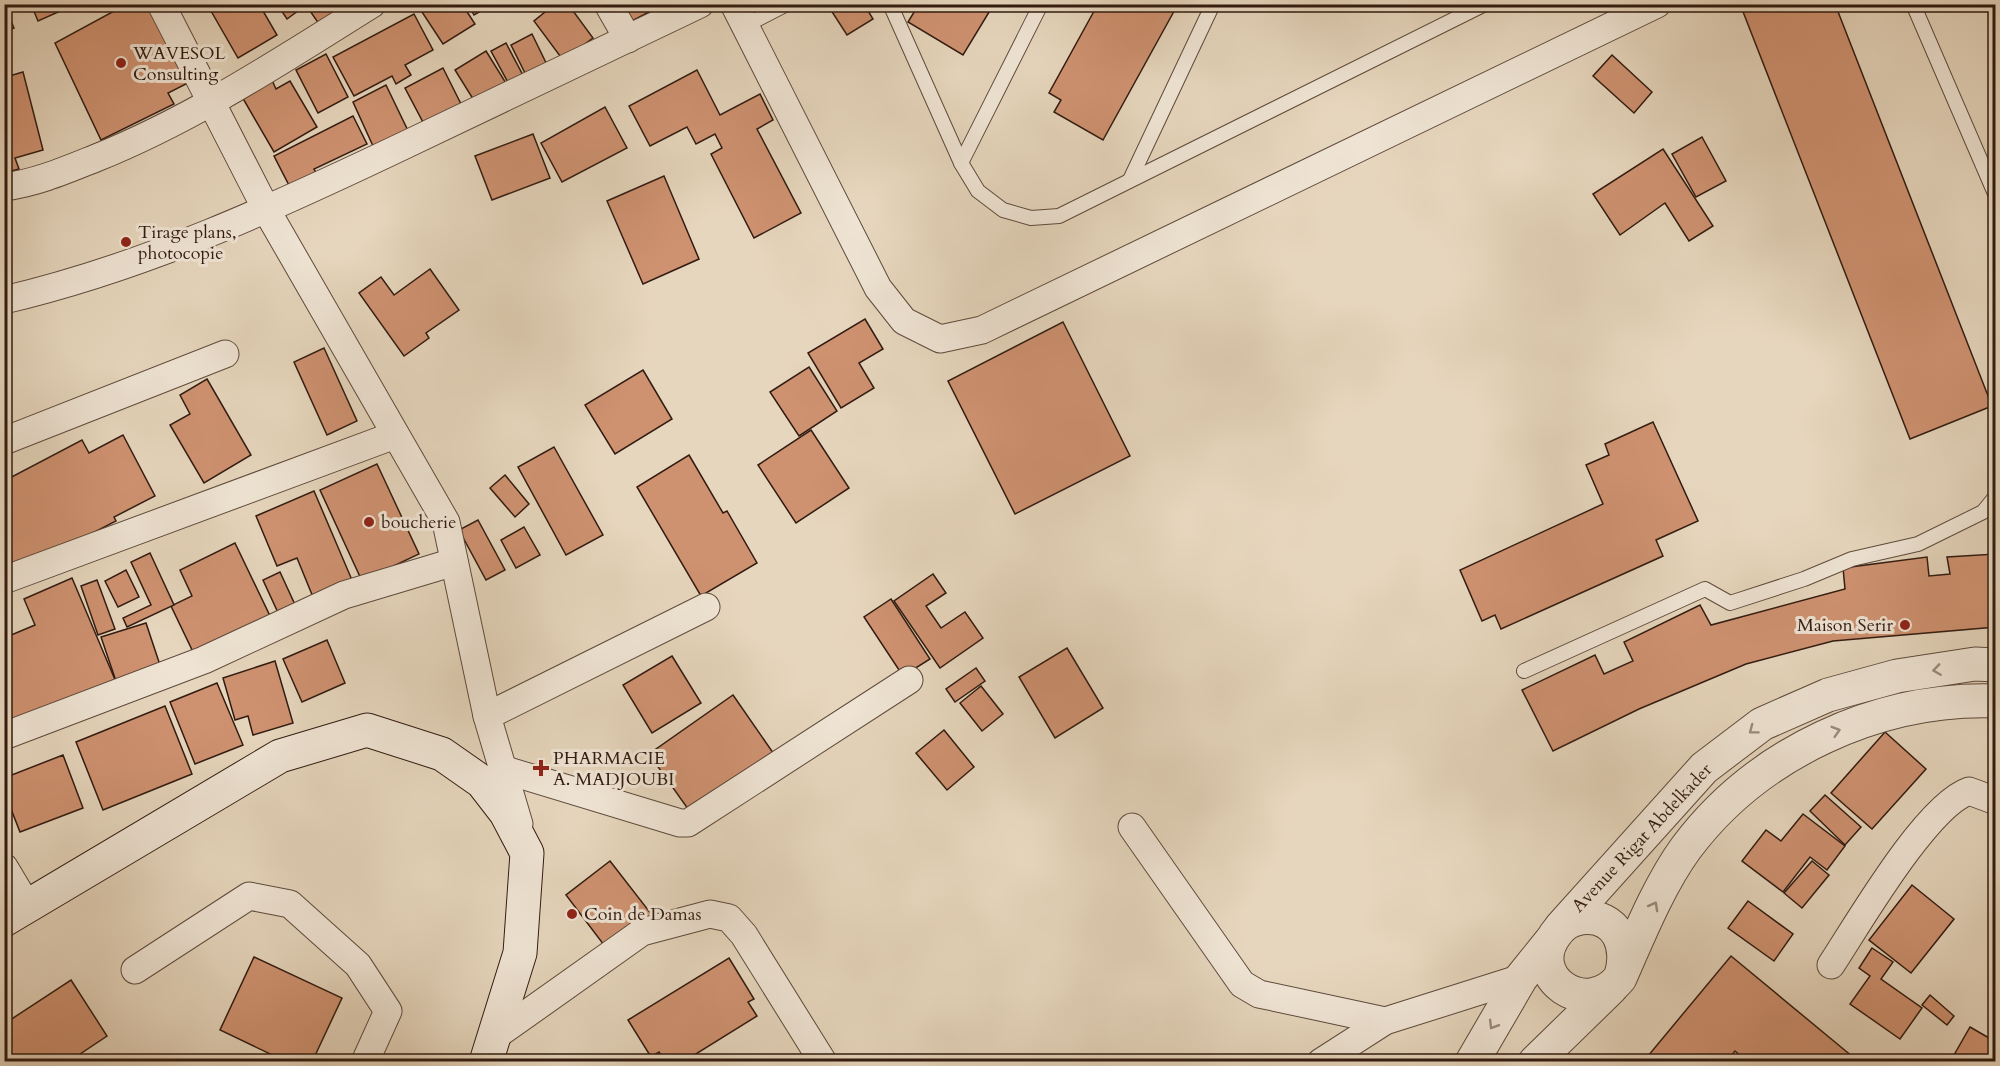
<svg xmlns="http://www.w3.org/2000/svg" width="2000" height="1066" font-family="Cardo,serif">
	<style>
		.building { fill: #cf9271; stroke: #311b11; stroke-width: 1.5 }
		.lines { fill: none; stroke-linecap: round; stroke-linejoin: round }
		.service-casing { stroke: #5e4a3c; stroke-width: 16 }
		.minor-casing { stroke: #5e4a3c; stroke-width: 29 }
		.tertiary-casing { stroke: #5e4a3c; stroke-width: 35 }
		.secondary-casing { stroke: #311b11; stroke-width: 35 }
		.service { stroke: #efe4d4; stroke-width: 14 }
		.minor { stroke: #efe4d4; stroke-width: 27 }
		.tertiary { stroke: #efe4d4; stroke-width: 33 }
		.secondary { stroke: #efe4d4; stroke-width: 33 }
		.oneway { stroke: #9a8a7c }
		.poi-dot { fill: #8f2418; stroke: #efe4d4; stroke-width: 2 }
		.labels { text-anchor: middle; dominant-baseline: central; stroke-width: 6; stroke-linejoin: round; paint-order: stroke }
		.poi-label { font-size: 18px; fill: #311b11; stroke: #efe4d4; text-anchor: start }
		.street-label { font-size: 18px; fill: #311b11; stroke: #efe4d4 }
	</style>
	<rect width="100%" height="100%" fill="#e6d6bd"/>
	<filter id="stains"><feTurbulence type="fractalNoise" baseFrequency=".00333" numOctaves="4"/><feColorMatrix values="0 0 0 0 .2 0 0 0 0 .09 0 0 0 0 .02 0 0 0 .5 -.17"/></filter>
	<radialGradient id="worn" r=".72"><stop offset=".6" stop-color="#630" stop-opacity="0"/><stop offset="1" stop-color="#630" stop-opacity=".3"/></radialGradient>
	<g class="building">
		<path d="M4,4l10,24 -10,4z"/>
		<path d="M31,4h45l-38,17z"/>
		<path d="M127,4h23l38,79 -20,10 6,11 -73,36 -46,-97z"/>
		<path d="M207,4h52l18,31 -39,23z"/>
		<path d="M277,4h59l3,6 -20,14 -13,-19 -19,14z"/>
		<path d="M427,4h35l13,20 -32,20 -23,-35z"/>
		<path d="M468,4h25l-19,11z"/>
		<path d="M512,4h13l-10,6z"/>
		<path d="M555,4h13l25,34 -30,22 -29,-39z"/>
		<path d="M623,4h41l-32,17z"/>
		<path d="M827,4h37l9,15 -26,16z"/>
		<path d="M919,4h75l-31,51 -55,-33z"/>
		<path d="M1098,4h80l-75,136 -49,-28 7,-12 -12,-7z"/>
		<path d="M1740,4h95l157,402 -82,33z"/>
		<path d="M414,14l19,36 -28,15 6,10 -15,9 -4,-8 -38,20 -21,-39z"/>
		<path d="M532,34l17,35 -21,10 -17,-34z"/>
		<path d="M506,43l20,38 -15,7 -20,-37z"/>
		<path d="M486,51l23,37 -31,19 -23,-37z"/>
		<path d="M326,54l22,43 -30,16 -22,-43z"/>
		<path d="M1612,55l40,37 -18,21 -41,-37z"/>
		<path d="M443,68l19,38 -37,20 -20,-38z"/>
		<path d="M4,70l2,7 17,-5 20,78 -28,8 4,11 -15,4z"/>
		<path d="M697,70l23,45 40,-21 13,26 -16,9 44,84 -47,25 -43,-84 11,-6 -7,-14 -19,10 -9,-17 -37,19 -21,-40z"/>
		<path d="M271,78l5,11 14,-8 27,46 -43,25 -33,-57z"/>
		<path d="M386,85l26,54 -39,7 -20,-44z"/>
		<path d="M605,107l22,41 -65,34 -21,-39z"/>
		<path d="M353,116l14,28 -53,25 6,11 -27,13 -19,-37z"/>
		<path d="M533,134l17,44 -58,22 -17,-44z"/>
		<path d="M1702,137l24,44 -30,16 -24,-43z"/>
		<path d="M1663,149l50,77 -24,15 -24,-38 -45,32 -27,-41z"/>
		<path d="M664,176l35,83 -56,25 -36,-83z"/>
		<path d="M430,269l29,41 -33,23 3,5 -25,18 -45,-63 22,-16 13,18z"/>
		<path d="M865,319l18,30 -24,14 15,25 -33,20 -33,-55z"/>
		<path d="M1063,322l67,134 -115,58 -67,-133z"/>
		<path d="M324,348l33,73 -30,14 -33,-73z"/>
		<path d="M809,367l28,44 -38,25 -29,-44z"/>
		<path d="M643,370l29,49 -57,35 -30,-49z"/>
		<path d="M207,379l44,76 -47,28 -34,-58 20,-11 -10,-19z"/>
		<path d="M1653,422l45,99 -42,19 7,16 -162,73 -6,-14 -13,6 -22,-51 143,-66 -17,-39 23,-10 -4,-11z"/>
		<path d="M811,430l38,58 -53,35 -38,-58z"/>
		<path d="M123,435l32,61 -41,21 2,4 -110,57 -2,-97 78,-41 7,13z"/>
		<path d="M554,447l49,88 -37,20 -48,-88z"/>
		<path d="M689,455l34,58 4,-2 30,52 -56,33 -64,-109z"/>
		<path d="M377,464l42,90 -57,27 -42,-91z"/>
		<path d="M505,475l24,29 -14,13 -25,-29z"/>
		<path d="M314,491l38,89 -39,17 -16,-39 -20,8 -21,-50z"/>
		<path d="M478,520l27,50 -19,10 -27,-50z"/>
		<path d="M524,527l16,28 -24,13 -15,-28z"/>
		<path d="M235,543l36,75 -76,38 -24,-50 21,-10 -12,-26z"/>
		<path d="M150,553l24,52 -47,22 -4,-9 28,-13 -20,-43z"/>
		<path d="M1996,554v73l-163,14 -87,23 -107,45 -86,42 -31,-61 73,-35 9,19 29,-13 -9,-19 76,-37 11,20 134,-36 -2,-21 84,-11 2,19 21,-2 -3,-17z"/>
		<path d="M126,570l13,27 -21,10 -13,-26z"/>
		<path d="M280,572l17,37 -17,8 -17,-37z"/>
		<path d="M933,574l13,19 -20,13 15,22 24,-16 18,26 -43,30 -46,-67z"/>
		<path d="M72,578l44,104 -112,49v-93l31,-13 -11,-26z"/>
		<path d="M97,580l18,49 -17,6 -17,-49z"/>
		<path d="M891,599l39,60 -27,17 -39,-59z"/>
		<path d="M146,623l16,48 -44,16 -17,-50z"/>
		<path d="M327,640l18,43 -43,19 -19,-43z"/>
		<path d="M1067,648l36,60 -48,30 -36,-61z"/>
		<path d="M672,656l29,47 -49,30 -29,-48z"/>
		<path d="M275,661l18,62 -40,12 -5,-19 -13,4 -12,-42z"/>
		<path d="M976,668l9,13 -30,21 -9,-13z"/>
		<path d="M217,683l26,62 -48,19 -25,-62z"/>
		<path d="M981,686l22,28 -21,17 -22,-28z"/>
		<path d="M733,695l43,62 -83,59 -44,-62z"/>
		<path d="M165,706l27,68 -89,36 -27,-68z"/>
		<path d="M944,730l30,37 -27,23 -31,-37z"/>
		<path d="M1885,732l41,37 -54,60 -41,-36z"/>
		<path d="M63,755l20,53 -63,24 -16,-41v-13z"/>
		<path d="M1825,795l36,32 -16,18 -35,-34z"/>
		<path d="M1803,814l42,32 -18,24 -17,-13 -27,35 -41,-31 24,-31 15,11z"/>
		<path d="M610,861l42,54 -45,34 -41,-54z"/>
		<path d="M1812,861l17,14 -27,33 -18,-15z"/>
		<path d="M1912,885l42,34 -43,54 -42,-33z"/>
		<path d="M1748,901l45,33 -19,27 -46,-33z"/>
		<path d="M1872,948l21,14 -12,17 41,29 -22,31 -50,-35 20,-28 -11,-8z"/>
		<path d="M1731,956l128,106h-111l-13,-11 -9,11h-83z"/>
		<path d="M254,957l88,41 -30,64h-25l-67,-32z"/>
		<path d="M729,958l25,41 -6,3 9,14 -74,46h-18l-6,-10 -8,5 -23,-37z"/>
		<path d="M71,980l36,56 -39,26h-64v-38z"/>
		<path d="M1930,995l24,21 -7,9 -25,-20z"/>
		<path d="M1970,1027l26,15v20h-46z"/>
	</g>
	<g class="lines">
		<g class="service-casing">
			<g id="service">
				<path d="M890,4l71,159 17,28 25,19 28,8 28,-2 426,-212"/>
				<path d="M1913,4l83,192"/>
				<path d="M744,26l43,-22"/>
				<path d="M961,163l80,-159"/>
				<path d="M1130,180l83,-176"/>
				<path d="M1524,671l181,-82 25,14 74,-24 48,-20 66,-15 65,-32 13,-16"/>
			</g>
		</g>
		<g class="minor-casing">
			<g id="minor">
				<path d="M161,4l106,207 179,311 41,194 32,108"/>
				<path d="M608,4l20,35"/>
				<path d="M734,4l144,284 26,33 36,18 42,-9 675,-326"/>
				<path d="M4,187c32,-4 62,-17 92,-29 99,-40 186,-98 276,-154"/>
				<path d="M4,300c141,-33 271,-93 401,-155 98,-47 197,-94 295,-141"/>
				<path d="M4,441l221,-87"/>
				<path d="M4,580l391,-145"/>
				<path d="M487,716l219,-109"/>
				<path d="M4,736l200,-76 140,-65 110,-33"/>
				<path d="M502,769l178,54h8l221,-143"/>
				<path d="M1132,827l110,157 17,10 126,27"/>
				<path d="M4,867l24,40"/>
				<path d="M1831,965c27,-41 95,-159 138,-174l27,10"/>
				<path d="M135,970l114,-74 41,8 68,61 30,46 -23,51"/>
				<path d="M494,1037l148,-105 68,-18 19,4 15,17 79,127"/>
				<path d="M1321,1062l64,-41 136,-43"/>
			</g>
		</g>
		<g class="tertiary-casing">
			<g id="tertiary">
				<path d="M1561,927l143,-159 58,-44 66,-29 69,-19 78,-12 21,1"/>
				<path d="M1620,978c11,-29 -2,-65 -39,-60 -12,2 -19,7 -26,17 -30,42 31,85 65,43 19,-43 39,-93 66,-130 71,-95 192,-151 310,-147"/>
				<path d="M1472,1062l49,-84 29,-36"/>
				<path d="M1535,1062l76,-74"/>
			</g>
		</g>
		<g class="secondary-casing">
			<path id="secondary" d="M4,920l276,-164 87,-26 75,24 40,28 24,31 21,40 -7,100 -34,109"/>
		</g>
		<use href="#service" class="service"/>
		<use href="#minor" class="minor"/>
		<use href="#tertiary" class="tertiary"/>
		<use href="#secondary" class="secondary"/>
	</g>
	<defs><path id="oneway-chevron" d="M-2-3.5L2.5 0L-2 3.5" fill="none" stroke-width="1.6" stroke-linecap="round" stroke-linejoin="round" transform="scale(1.5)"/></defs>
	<g class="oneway">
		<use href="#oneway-chevron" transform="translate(1937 670) rotate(172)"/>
		<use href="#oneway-chevron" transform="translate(1753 730) rotate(143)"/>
		<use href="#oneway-chevron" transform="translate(1836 731) rotate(-17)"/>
		<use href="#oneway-chevron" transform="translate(1654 906) rotate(-61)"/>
		<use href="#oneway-chevron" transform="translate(1493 1025) rotate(121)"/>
	</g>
	<g class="poi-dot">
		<circle cx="121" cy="63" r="6"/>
		<circle cx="126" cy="242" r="6"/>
		<circle cx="369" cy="522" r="6"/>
		<circle cx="1905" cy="625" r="6"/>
		<path d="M538 759h6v6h6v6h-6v6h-6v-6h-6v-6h6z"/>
		<circle cx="572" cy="914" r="6"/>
	</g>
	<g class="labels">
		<g class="poi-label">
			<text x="133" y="53">WAVESOL<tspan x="133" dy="21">Consulting</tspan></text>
			<text x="138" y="232">Tirage plans,<tspan x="138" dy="21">photocopie</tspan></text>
			<text x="381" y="522">boucherie</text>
			<text x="1893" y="625" text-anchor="end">Maison Serir</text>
			<text x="553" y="758">PHARMACIE<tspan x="553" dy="21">A. MADJOUBI</tspan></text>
			<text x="584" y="914">Coin de Damas</text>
		</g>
		<g class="street-label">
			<text transform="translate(1642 838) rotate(-47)">Avenue Rigat Abdelkader</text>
		</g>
	</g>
	<rect width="2000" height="1066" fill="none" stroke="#e6d6bd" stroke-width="24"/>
	<rect x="6" y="6" width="1988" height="1054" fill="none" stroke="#311b11" stroke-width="3"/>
	<rect x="12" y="12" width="1976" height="1042" fill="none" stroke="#311b11" stroke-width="1.5"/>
	<rect width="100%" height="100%" filter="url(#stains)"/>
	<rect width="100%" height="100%" fill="url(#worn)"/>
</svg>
